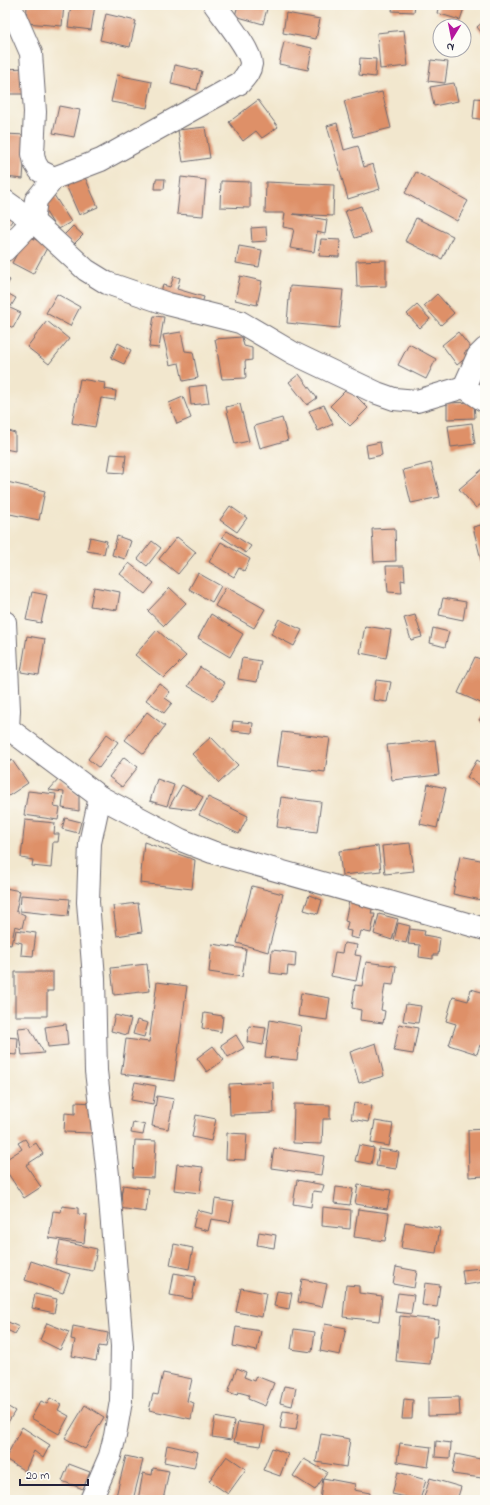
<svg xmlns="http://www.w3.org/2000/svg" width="490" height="1505" font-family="'Indie Flower',sans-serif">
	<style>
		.building { fill: #de9068 }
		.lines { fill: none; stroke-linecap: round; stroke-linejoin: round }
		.minor-casing { stroke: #6b676e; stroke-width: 24 }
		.minor { stroke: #fff; stroke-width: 22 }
	</style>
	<rect width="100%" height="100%" fill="#fdfcf7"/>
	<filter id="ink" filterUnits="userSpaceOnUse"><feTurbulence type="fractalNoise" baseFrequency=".025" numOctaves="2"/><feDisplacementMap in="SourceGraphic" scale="8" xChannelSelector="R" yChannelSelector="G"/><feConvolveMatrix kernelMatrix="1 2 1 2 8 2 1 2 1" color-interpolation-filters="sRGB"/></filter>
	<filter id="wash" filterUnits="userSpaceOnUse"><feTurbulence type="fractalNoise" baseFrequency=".012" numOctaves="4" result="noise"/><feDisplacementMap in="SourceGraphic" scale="16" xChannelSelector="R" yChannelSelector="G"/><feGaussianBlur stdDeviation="0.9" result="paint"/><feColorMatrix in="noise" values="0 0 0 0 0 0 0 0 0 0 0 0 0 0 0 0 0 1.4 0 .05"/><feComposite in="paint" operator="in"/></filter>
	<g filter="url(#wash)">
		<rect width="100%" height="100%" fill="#f2e7ce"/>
		<g id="blocks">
			<g class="building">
				<path d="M27,5h37l-2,21 -36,-3z"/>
				<path d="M71,5h24l-4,25 -23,-3z"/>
				<path d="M238,5h30l-5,19 -28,-8z"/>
				<path d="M393,5h22l-1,7 -22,-1z"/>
				<path d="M439,5h26l-5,15 -23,-7z"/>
				<path d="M286,13l34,6 -4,20 -33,-6z"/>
				<path d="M106,14l30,7 -6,26 -30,-7z"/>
				<path d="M485,20v17l-8,-10z"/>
				<path d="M404,30l4,36 -28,3 -3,-36z"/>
				<path d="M284,42l28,6 -4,22 -29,-6z"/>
				<path d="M360,58l16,1 -1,18 -16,-2z"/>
				<path d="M431,60l17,2 -3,21 -17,-2z"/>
				<path d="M175,65l27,6 -5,19 -26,-6z"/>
				<path d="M25,68l1,26h-21v-25z"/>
				<path d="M117,75l35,7 -5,26 -36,-6z"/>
				<path d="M454,83l4,18 -24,5 -4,-19z"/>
				<path d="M382,92l9,36 -37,9 -10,-36z"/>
				<path d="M475,98l10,1v21l-12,-2z"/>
				<path d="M258,100l20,27 -16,11 -6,-7 -13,10 -14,-19z"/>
				<path d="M59,106l21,4 -6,27 -21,-4z"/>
				<path d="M337,123l7,27 14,-4 6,21 9,-3 7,25 -32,10 -21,-73z"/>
				<path d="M205,127l5,31 -27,4 -5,-32z"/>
				<path d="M5,134l21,1 -3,44 -18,-2z"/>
				<path d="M416,172l52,29 -11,20 -52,-28z"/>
				<path d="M84,175l14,32 -19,8 -14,-32z"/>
				<path d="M181,177l25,3 -3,36 -26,-2z"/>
				<path d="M156,179h9l-1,10h-9z"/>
				<path d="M221,181l29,1v26l-30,-1z"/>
				<path d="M266,182l68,3 -1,31 -40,-2 34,6 -2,14 -8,-2 -3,20 -24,-4 4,-19 -11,-2 2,-14h-20z"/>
				<path d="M54,195l17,27 -14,8 -16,-26z"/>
				<path d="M361,206l9,27 -15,5 -10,-27z"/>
				<path d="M5,214l9,4 -9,13z"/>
				<path d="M416,218l37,18 -11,23 -37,-18z"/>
				<path d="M73,226l10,9 -10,10 -10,-9z"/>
				<path d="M266,227l1,14 -15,1 -1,-14z"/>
				<path d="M27,235l21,11 -15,28 -21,-11z"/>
				<path d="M321,239l19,1 -1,17 -20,-1z"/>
				<path d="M239,246l23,4 -3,17 -23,-4z"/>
				<path d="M386,260v26l-29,1 -1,-26z"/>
				<path d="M174,276l6,2 -3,11 27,8 -3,10 -41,-13 3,-9 7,2z"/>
				<path d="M240,276l22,5 -5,24 -22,-5z"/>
				<path d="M5,278l5,2 -5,9z"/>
				<path d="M290,286l53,4 -4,38 -52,-5z"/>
				<path d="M5,292l11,6 -6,10 11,5 -8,15 -8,-5z"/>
				<path d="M57,294l23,13 -10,19 -24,-13z"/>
				<path d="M437,294l17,19 -13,12 -17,-19z"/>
				<path d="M417,305l13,14 -10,9 -13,-14z"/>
				<path d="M154,316l10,1 -5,31 -10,-1z"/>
				<path d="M47,321l22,18 -20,25 -22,-17z"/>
				<path d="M181,332l4,19 8,1 5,26 -15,3 -4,-18 -9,2 -7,-30z"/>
				<path d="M458,332l13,16 -7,5 3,4 -10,8 -15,-20z"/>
				<path d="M242,337l2,9 8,2v12l-7,1 1,17 -24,1 -7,-40z"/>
				<path d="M118,343l13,7 -7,14 -13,-6z"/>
				<path d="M409,344l27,15 -10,20 -28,-14z"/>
				<path d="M299,374l18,24 -10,7 -18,-23z"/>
				<path d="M80,379l25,4 -1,6 12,2 -1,9 -14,-2 -6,29 -23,-4z"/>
				<path d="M206,385l3,18 -18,2 -2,-18z"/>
				<path d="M348,388l20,20 -18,18 -20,-20z"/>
				<path d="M183,397l8,21 -14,6 -8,-21z"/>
				<path d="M474,402l1,16 -28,1v-16z"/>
				<path d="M240,404l9,37 -14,3 -9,-37z"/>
				<path d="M324,405l9,19 -15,7 -9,-20z"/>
				<path d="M282,418l6,22 -28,8 -6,-22z"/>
				<path d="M472,423l3,21 -24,3 -3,-21z"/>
				<path d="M5,430l10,3v18l-10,-2z"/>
				<path d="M380,442l2,13 -14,3 -2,-13z"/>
				<path d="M111,454l15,1 -2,18 -16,-1z"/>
				<path d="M431,463l9,34 -29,6 -8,-33z"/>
				<path d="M485,467v34l-9,7 -17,-19z"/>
				<path d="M7,482l38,9 -6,29 -34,-7z"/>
				<path d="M230,506l17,12 -10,14 -17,-12z"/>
				<path d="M485,524v44h-2l-10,-41z"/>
				<path d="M395,528l1,33 -22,1 -2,-33z"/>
				<path d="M227,531l24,15 -5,7 -24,-16z"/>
				<path d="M117,536l14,5 -6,18 -13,-4z"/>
				<path d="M90,537l17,4 -3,13 -17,-3z"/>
				<path d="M177,537l19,15 -18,22 -19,-15z"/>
				<path d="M152,541l9,7 -14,18 -9,-7z"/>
				<path d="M221,542l29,17 -6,12 -5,-3 -5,9 -25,-15z"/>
				<path d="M129,563l25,20 -9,11 -25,-20z"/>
				<path d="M386,566h18l1,15 -4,-1 1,13 -14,-1z"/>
				<path d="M198,573l23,13 -9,16 -23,-13z"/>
				<path d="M94,587l26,5 -3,18 -27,-4z"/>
				<path d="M226,587l39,22 -11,19 -39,-22z"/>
				<path d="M170,588l16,15 -22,23 -16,-15z"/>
				<path d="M32,592l15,3 -6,28 -15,-3z"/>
				<path d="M443,598l23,4 -3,18 -24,-5z"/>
				<path d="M211,614l32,20 -13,23 -32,-19z"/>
				<path d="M415,615l7,22 -11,3 -7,-22z"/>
				<path d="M279,619l23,11 -8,16 -23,-12z"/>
				<path d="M365,626l26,4 -5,28 -26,-5z"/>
				<path d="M433,628l16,4 -4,15 -15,-4z"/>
				<path d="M157,630l29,26 -22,22 -29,-23z"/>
				<path d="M27,636l18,3 -6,36 -18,-3z"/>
				<path d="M475,657l10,4v39l-2,4 -25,-11z"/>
				<path d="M242,658l19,3 -4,21 -19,-3z"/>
				<path d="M200,667l25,16 -12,18 -25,-15z"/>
				<path d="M376,680l15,2 -4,20 -14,-2z"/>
				<path d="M159,683l11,9 -5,6 7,5 -8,10 -18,-13z"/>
				<path d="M147,712l18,14 -21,28 -19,-14z"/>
				<path d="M485,712v13l-6,-5z"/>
				<path d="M233,721l20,2 -1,10 -20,-2z"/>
				<path d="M282,732l48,6 -5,34 -48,-6z"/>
				<path d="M107,734l11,8 -19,26 -11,-9z"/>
				<path d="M211,737l27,28 -19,18 -27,-29z"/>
				<path d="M435,740l4,35 -47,5 -5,-35z"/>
				<path d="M124,757l14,10 -16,20 -13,-10z"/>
				<path d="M12,760l16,23 -21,14 -2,-2v-30z"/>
				<path d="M477,760l8,5v23l-18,-11z"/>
				<path d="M60,778l19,18v15l-17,-3 2,-16 -15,-2z"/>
				<path d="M157,779l17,6 -7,21 -17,-5z"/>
				<path d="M428,784l18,4 -9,40 -17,-4z"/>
				<path d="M182,785l21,12 -8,13 -26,-3z"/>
				<path d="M28,791l28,3 -2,13 6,1 -2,12 -34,-5z"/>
				<path d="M208,797l40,19 -9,18 -40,-19z"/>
				<path d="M281,797l40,5 -4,30 -40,-5z"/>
				<path d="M65,818l16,4 -3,11 -16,-4z"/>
				<path d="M25,820l30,3 -1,11h5l-1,8h-5l-2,26 -19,-2 1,-6 -12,-2z"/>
				<path d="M144,842l51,18 -3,29 -52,-6z"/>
				<path d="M410,843l4,28 -29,3 -3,-28z"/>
				<path d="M378,846l3,25 -39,4 -3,-24z"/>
				<path d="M460,856l25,5v15l-4,24 -28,-6z"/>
				<path d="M252,886l31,8 -15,58 -31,-9z"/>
				<path d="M5,888l15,3 -4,20 9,4 -3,13 -7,-2 -4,19 -6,-1z"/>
				<path d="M21,895l49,4 -2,17 -48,-5z"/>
				<path d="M309,895l13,5 -4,14 -14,-4z"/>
				<path d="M349,901l24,4 -2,9h4l-4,19 -10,-2 -2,8 -9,-2 1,-6 -5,-1 2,-8 -3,-1z"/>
				<path d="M138,903l4,29 -25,4 -4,-30z"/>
				<path d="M379,914l19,5 -6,21 -18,-6z"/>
				<path d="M398,923l12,3 -4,17 -12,-3z"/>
				<path d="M410,929l15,2 -1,4 16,3 -2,17h-5v4l-14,-2 1,-12 -12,-1z"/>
				<path d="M16,930l20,3 -3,23 -12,-1 1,-12 -8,-2z"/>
				<path d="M344,943l13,2 -2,10 6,1 -5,25 -25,-5 4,-24 7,1z"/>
				<path d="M212,944l34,5 -4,28 -33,-5z"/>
				<path d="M272,950l24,3 -1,14 -7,-1 -1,9 -17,-2z"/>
				<path d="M366,962l30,4 -3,19 -8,-1 -4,26 4,1 -2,12 -23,-3 1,-10 -9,-2 3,-23 7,1z"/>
				<path d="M147,964l3,27 -36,4 -3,-27z"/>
				<path d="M15,972h38v19h-6v25h-32z"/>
				<path d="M157,982l30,4 -13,95 -53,-7 5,-35 23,3z"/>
				<path d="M471,989l14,4v54l-5,-2 -3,9 -28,-9 7,-21 -10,-3 7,-24 15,4z"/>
				<path d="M301,993l29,5 -3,22 -29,-4z"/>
				<path d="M406,1004l15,2 -3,17 -15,-2z"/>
				<path d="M204,1013l19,3 -2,16 -19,-4z"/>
				<path d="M115,1015l16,4 -4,16 -16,-4z"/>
				<path d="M137,1020l11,3 -4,14 -11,-3z"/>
				<path d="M270,1020l31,6 -4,34 -32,-3z"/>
				<path d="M66,1024l2,21 -20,2 -3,-20z"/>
				<path d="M399,1024l19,4 -5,26 -19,-3z"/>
				<path d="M249,1026l17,2 -3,17 -16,-3z"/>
				<path d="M29,1027l15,26 -22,2 -4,-27z"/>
				<path d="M236,1035l8,13 -16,9 -7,-12z"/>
				<path d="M5,1037l13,1 -1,17 -12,-1z"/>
				<path d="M376,1043l8,33 -25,7 -9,-31z"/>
				<path d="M213,1046l11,14 -17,12 -10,-14z"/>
				<path d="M135,1082l21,4 -3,18 -22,-4z"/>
				<path d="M273,1082l1,31 -44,2 -1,-31z"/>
				<path d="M157,1096l17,3 -6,30 -16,-3z"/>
				<path d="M75,1102l19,1 -2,30 -28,-1 1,-19 10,1z"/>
				<path d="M354,1103l18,3 -4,16 -17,-3z"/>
				<path d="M294,1104l36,1v14h-7l-1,25 -29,-1z"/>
				<path d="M196,1115l20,4 -5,22 -19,-4z"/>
				<path d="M375,1121l18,3 -4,22 -18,-3z"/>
				<path d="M133,1122l12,3 -2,10 -12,-2z"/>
				<path d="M485,1129v47l-16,1 -1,-47z"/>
				<path d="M227,1133l20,1 -2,26 -19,-1z"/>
				<path d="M25,1139l5,8 6,-4 7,11 -17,11 15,22 -17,11 -19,-29v-9l17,-11 -4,-6z"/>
				<path d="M135,1140l21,1 -2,37 -21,-1z"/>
				<path d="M359,1145l15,3 -3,16 -16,-3z"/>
				<path d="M274,1148l50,8 -3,19 -50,-7z"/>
				<path d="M379,1149l20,3 -3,17 -20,-3z"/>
				<path d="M177,1164l26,3 -3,26 -26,-3z"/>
				<path d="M297,1180l27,5 -2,7 -9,-1 -2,16 -18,-3z"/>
				<path d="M123,1185l26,4 -3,23 -27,-4z"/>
				<path d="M358,1185l33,5 -4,19 -32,-5z"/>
				<path d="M336,1187l17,2 -3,16 -16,-2z"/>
				<path d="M215,1199l19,3 -4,20 -19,-3 -3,12 -15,-4 4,-17 16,4z"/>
				<path d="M62,1206l16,2v6l9,1 -3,28 -35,-5 4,-27 8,1z"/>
				<path d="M323,1207l28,3 -1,19 -28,-3z"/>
				<path d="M358,1209l31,4 -4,28 -31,-4z"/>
				<path d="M405,1222l35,6 -4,25 -35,-5z"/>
				<path d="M259,1232l17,3 -2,13 -17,-3z"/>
				<path d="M60,1241l37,8 -4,22 -38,-7z"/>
				<path d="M174,1244l19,4 -4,21 -19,-4z"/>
				<path d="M31,1261l39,13 -7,19 -38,-13z"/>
				<path d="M396,1267l21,4 -3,17 -21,-4z"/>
				<path d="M482,1268l2,14 -20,3 -2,-15z"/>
				<path d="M174,1273l22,4 -4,22 -22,-4z"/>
				<path d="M302,1279l25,5 -5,23 -24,-5z"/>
				<path d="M425,1283l15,2 -3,22 -15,-2z"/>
				<path d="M346,1285l13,1v7l23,3 -3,25 -36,-4z"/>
				<path d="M241,1288l25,5 -4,24 -26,-5z"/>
				<path d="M277,1291l15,2 -3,16 -15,-3z"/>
				<path d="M398,1293l16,2 -3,19 -16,-2z"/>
				<path d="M35,1294l22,5 -3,14 -22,-5z"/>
				<path d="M400,1316l39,4 -2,17h-4l-3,27 -34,-3z"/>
				<path d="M6,1321l13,6 -4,7 -10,-5z"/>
				<path d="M47,1323l22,9 -9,18 -20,-10z"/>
				<path d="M325,1324l21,4 -6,27 -20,-4z"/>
				<path d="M73,1326l35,7 -2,14 -7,-1 -3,15 -24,-5 3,-16 -4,-1z"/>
				<path d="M236,1327l25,4 -4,20 -24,-5z"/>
				<path d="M294,1329l21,3 -3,20 -21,-3z"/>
				<path d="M237,1368l9,4 -2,5 10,4 2,-5 18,7 -9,23 -17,-7 1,-4 -11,-3 -1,3 -9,-3z"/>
				<path d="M163,1373l29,6 -5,22 7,2 -3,16 -42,-9 4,-16 5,1z"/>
				<path d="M284,1386l12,2 -4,18 -12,-3z"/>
				<path d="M459,1397l1,18 -32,1v-18z"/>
				<path d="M50,1398l11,6 -3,6 11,6 -10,18 -28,-16 10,-17 6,3z"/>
				<path d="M404,1399l9,1 -1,19h-10z"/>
				<path d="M5,1405l10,6 -8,13 -2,-1z"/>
				<path d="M85,1405l19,12 -19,32 -20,-11z"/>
				<path d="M283,1411l16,2 -3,17 -16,-2z"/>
				<path d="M215,1417l19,4 -3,19 -19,-3z"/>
				<path d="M238,1422l27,4 -4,20 -27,-4z"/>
				<path d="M22,1427l28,18 -7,13 -9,-7 -9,20 -20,-12z"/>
				<path d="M321,1434l29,5 -4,28 -30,-5z"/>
				<path d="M436,1441l15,2 -1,15 -15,-1z"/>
				<path d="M400,1443l31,4 -3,20 -31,-5z"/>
				<path d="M167,1445l31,7 -4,16 -30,-6z"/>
				<path d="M272,1448l16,6 -8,22 -17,-6z"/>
				<path d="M456,1454l29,6 -3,18 -30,-4z"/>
				<path d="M126,1456l17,4 -10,40h-18z"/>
				<path d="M227,1456l19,13 -18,25 -19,-13z"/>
				<path d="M304,1459l23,13 -12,18 -22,-14z"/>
				<path d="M69,1464l21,8 -7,17 -21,-8z"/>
				<path d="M153,1468l16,3 -6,29h-25l5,-27 9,2z"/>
				<path d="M398,1472l28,8 -6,20 -28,-6z"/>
				<path d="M323,1478l32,6 -1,6 16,3 -1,7h-49z"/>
				<path d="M430,1478l31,9 -4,13h-34z"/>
			</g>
		</g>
	</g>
	<g filter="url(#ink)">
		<use href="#blocks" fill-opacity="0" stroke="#6b676e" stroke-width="1"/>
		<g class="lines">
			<g class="minor-casing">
				<g id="minor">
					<path d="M10,5l21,48 4,59 -2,42 2,9 5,8 14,7"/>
					<path d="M5,201l28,20 53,49 21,13 61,21 72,18 53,31 84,40 17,6 23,2 47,-14 14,-31 7,-7"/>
					<path d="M5,250l28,-29 3,-21 18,-22 47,-18 139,-77c5,-6 10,-11 11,-19 0,-14 -27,-46 -36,-59"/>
					<path d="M464,387l21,14"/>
					<path d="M5,622l4,88 -1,19"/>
					<path d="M5,726l95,71 81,43 31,12 273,77"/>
					<path d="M91,1500l19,-44 5,-20 6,-35 1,-55 -14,-171 -12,-104 -2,-93 -6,-76 2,-59 10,-46"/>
				</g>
			</g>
			<use href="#minor" class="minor"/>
		</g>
	</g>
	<rect width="490" height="1505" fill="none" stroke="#fdfcf7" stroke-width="20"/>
	<g transform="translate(452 38) rotate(190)"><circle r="19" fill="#fdfcf7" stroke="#a5a5ac"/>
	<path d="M0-3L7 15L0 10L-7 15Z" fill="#b5179e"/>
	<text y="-6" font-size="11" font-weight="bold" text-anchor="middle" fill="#22223b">N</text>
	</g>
	<path d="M20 1479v6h68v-6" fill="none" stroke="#22223b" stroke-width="2"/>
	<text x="26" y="1479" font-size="12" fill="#22223b" stroke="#fdfcf7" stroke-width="3" paint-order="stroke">20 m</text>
</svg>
